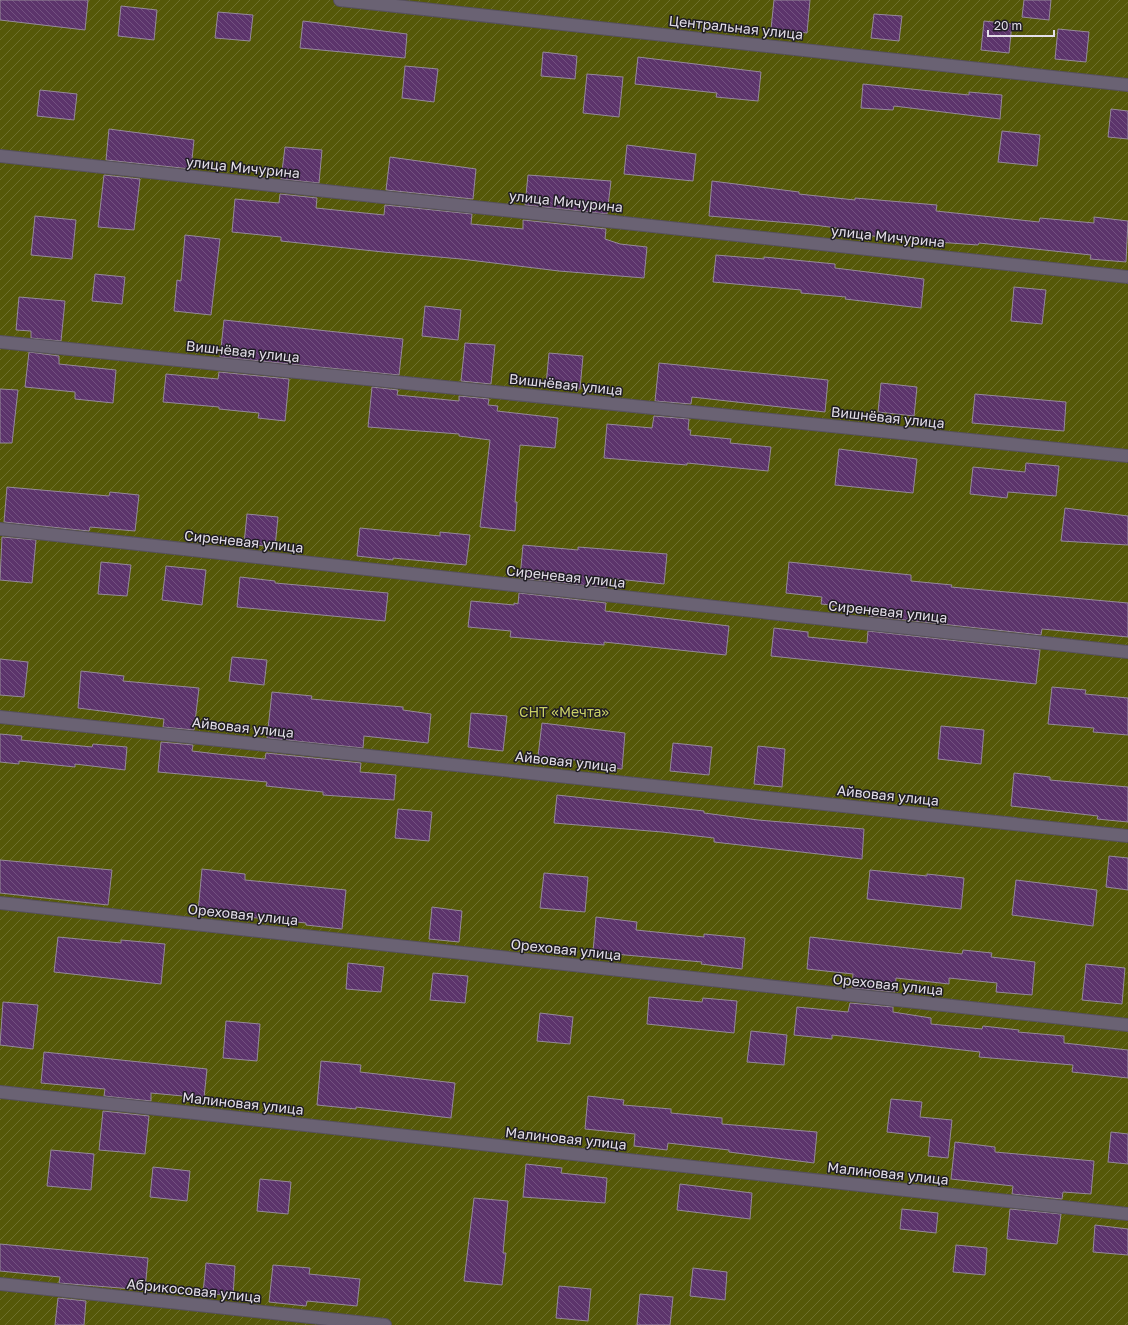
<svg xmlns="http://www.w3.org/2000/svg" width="1128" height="1325" font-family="'Golos Text',sans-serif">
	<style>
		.garden { fill: url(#garden-furrows) }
		.building { fill: url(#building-back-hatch); stroke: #95899a }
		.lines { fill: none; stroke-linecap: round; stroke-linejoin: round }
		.street-casing { stroke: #57515e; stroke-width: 14 }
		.street { stroke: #6a6273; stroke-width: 12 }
		.labels { text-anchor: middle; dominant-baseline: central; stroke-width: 3; stroke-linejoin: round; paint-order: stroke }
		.street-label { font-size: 14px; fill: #e3dee8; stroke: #1f1c23 }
		.park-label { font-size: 14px; fill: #c9d066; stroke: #1f1c23 }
	</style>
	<defs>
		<pattern id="garden-furrows" width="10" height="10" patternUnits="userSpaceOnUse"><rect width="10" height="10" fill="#555809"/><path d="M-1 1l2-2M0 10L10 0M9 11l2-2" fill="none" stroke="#6d702d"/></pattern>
		<pattern id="building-back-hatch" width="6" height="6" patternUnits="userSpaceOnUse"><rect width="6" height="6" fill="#5c346b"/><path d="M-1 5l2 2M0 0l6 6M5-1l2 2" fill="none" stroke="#735180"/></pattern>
	</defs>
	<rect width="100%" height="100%" fill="#3a3242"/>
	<rect class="garden" x="0" y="0" width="1128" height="1325"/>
	<g class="building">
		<path d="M0,0h88l-3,30 -85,-10z"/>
		<path d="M774,0h36l-3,33 -36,-4z"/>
		<path d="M1024,0h27l-2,20 -27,-3z"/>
		<path d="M121,6l36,4 -3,30 -36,-4z"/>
		<path d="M218,12l35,3 -3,26 -35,-3z"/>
		<path d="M874,14l28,2 -3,25 -28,-3z"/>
		<path d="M303,21l104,13 -2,24 -105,-10z"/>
		<path d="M984,21l28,3 -3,29 -28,-3z"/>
		<path d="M1058,29l31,3 -3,30 -31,-3z"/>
		<path d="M543,52l34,4 -2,23 -34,-3z"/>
		<path d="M638,57l123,15 -3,29 -42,-4 1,-4 -82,-9z"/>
		<path d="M405,66l33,3 -4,33 -32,-4z"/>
		<path d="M587,74l36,3 -4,40 -36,-4z"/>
		<path d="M863,84l106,11v-3l33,3 -2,24 -106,-13 -1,4 -32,-2z"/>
		<path d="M40,90l37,4 -3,26 -37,-4z"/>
		<path d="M1111,109l17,2v28l-20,-2z"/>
		<path d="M109,129l85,11 -3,29 -85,-9z"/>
		<path d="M1002,131l38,4 -3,31 -39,-4z"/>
		<path d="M627,145l69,9 -3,27 -69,-7z"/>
		<path d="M285,147l37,3 -3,33 -38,-4z"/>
		<path d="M390,157l86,12 -3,30 -87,-9z"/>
		<path d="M104,175l36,4 -6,51 -36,-3z"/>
		<path d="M528,175l83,6 -4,33 -82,-9z"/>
		<path d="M712,181l87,11v2l56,6v-2l82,7 -1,6 103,11 1,-4 54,5v-6l34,4 -2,41 -36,-3 1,-4 -112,-12 -1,2 -82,-6 -45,-6 1,-3 -38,-5 -105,-9z"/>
		<path d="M280,194l37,4 -1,10 68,7 1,-10 87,9 -1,10 52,5v-9l83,9 -1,10 15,5 27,3 -3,31 -85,-7 -98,-12 -78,-7 -102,-11v-4l-49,-5 3,-33 44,4z"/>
		<path d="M35,216l41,4 -4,39 -41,-4z"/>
		<path d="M185,235l35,4 -9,76 -37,-4 3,-31 4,1z"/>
		<path d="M716,255l48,4v-2l71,7v4l89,11 -3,29 -76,-9 1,-2 -45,-4v-3l-88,-8z"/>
		<path d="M95,274l30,3 -3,27 -30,-3z"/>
		<path d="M1014,287l32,3 -4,34 -31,-3z"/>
		<path d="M19,297l46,4 -4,40 -30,-3v-7l-15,-1z"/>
		<path d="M425,306l36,4 -3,30 -36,-4z"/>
		<path d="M224,320l179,19 -4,36 -179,-18z"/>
		<path d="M465,343l30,2 -4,39 -30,-3z"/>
		<path d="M29,352l30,4v8l57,6 -3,33 -38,-4v-7l-50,-5z"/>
		<path d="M549,353l34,3 -3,33 -34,-4z"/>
		<path d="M659,363l169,17 -3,32 -133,-15 -1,7 -36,-3z"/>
		<path d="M219,372l70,7 -4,42 -27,-3 1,-5 -40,-4v-2l-56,-5 3,-28 52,5z"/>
		<path d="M881,383l36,4 -3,29 -36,-4z"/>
		<path d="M372,387l26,3 -1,5 62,6v-5l30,3 -1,6 10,1 -1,5 61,7 -3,30 -35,-3 -5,57h2l-2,29 -35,-4 10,-87 -31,-4v-2l-91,-7z"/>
		<path d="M0,389l18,1 -6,53h-12z"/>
		<path d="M975,394l91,8 -2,29 -92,-8z"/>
		<path d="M654,416l35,3 -1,11h3l-1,5 41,4 -1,4 41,4 -3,24 -81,-8v2l-83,-7 3,-34 45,4z"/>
		<path d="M839,449l78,10 -4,34 -78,-8z"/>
		<path d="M1026,463l33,3 -3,30 -48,-4 -1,6 -37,-4 3,-27 52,5z"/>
		<path d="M7,487l102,9 1,-4 29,3 -4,36 -45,-4 -1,4 -85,-9z"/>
		<path d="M1065,508l63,8v29l-67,-4z"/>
		<path d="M247,514l31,3 -3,30 -31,-3z"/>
		<path d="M360,528l80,8v-4l30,3 -4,30 -73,-7v2l-36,-4z"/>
		<path d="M2,537l34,3 -4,43 -32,-3z"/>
		<path d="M523,545l55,5v-3l89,7 -3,30 -56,-6 -1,10 -87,-10z"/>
		<path d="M101,562l30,3 -4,31 -29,-2z"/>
		<path d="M789,562l122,13v6l41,4 -1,2 177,16v34l-86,-8 -1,6 -172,-19 1,-7 -49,-5 1,-7 -36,-4z"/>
		<path d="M166,566l40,4 -4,35 -40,-5z"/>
		<path d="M240,577l35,4v2l113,10 -3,28 -148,-14z"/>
		<path d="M519,593l87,10 -1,8 124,15 -3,29 -122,-13v3l-94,-8 1,-6 -43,-4 3,-26 43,4v-2l4,1z"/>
		<path d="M774,628l34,4v5l59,6 1,-12 172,19 -4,34 -265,-28z"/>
		<path d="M232,657l35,3 -3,25 -35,-4z"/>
		<path d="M0,659l28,3 -4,35 -24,-2z"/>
		<path d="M81,671l43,5 -1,5 76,7 -5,42 -31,-3 1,-8 -86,-11z"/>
		<path d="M1052,687l34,3 -1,4 43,4v37l-35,-3 1,-4 -46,-4z"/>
		<path d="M272,692l40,4 -1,3 92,8v3l28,4 -3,29 -64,-7 -1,12 -96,-10z"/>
		<path d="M471,713l36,3 -4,35 -35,-4z"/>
		<path d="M542,723l83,10 -3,36 -29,-3v-4l-55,-6z"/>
		<path d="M941,726l43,4 -3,34 -43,-5z"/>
		<path d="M0,734l22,2 -1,4 71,7 1,-3 34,3 -2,23 -50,-6v3l-56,-6v3l-19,-2z"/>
		<path d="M161,742l32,3 -1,6 25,3 48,5 1,-6 95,10 -1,9 36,3 -2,25 -71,-5v-3l-57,-6 1,-4 -109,-10z"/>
		<path d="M673,743l39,4 -3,28 -39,-4z"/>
		<path d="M758,746l27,3 -3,38 -28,-3z"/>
		<path d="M1014,773l36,4v3l78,7v35l-31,-3 1,-3 -87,-10z"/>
		<path d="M557,795l147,16v2l54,7 106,9 -2,30 -148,-17v-4l-52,-6 -108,-9z"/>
		<path d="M398,809l34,3 -3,29 -34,-3z"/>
		<path d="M1109,856l19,2v32l-22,-3z"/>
		<path d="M0,860l112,10 -4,35 -108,-12z"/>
		<path d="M202,869l43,5v6l101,10 -4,39 -36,-4v-2l-108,-11z"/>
		<path d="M870,870l57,6v-2l37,4 -3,31 -94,-10z"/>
		<path d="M544,873l44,4 -3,35 -45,-4z"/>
		<path d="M1016,880l81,10 -4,36 -81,-11z"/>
		<path d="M432,907l30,4 -3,31 -30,-3z"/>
		<path d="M596,917l41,5 -1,8 68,7v-3l41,4 -3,31 -41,-5 1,-2 -109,-10z"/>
		<path d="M58,937l63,6v-3l44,4 -4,40 -107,-12z"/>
		<path d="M810,937l152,17 1,-4 29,3 -1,4 44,5 -3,33 -36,-3 1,-9 -48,-5v6l-53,-6 -1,14 -43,-4 1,-14 -46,-5z"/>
		<path d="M348,963l36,4 -3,25 -35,-3z"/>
		<path d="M1086,964l39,4 -3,36 -40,-4z"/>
		<path d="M433,973l35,3 -3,27 -35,-3z"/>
		<path d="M649,997l53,5 1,-4 34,3 -3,32 -87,-9z"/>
		<path d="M3,1002l35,3 -5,44 -33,-4z"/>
		<path d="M850,1003l43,4v5l38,6v6l51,5 1,-3 36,4 -1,2 46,4v7l64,7v28l-56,-6 1,-7 -94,-8 1,-5 -148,-17v4l-38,-4 3,-28 51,5z"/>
		<path d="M540,1013l33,4 -3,27 -33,-3z"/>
		<path d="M226,1021l34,3 -3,37 -34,-3z"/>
		<path d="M751,1031l36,4 -3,30 -37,-3z"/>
		<path d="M44,1052l163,17 -3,29 -53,-5v8l-47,-5 1,-7 -64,-6z"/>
		<path d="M321,1061l40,4 -1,7 95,11 -4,35 -95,-11v2l-39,-4z"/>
		<path d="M588,1096l36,4 -1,5 48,4v4l51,5v6l95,8 -3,31 -85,-11v-2l-61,-7 -1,7 -33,-4 1,-12 -50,-5z"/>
		<path d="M891,1099l31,3 -2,15 32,3 -4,38 -20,-2 2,-19 -43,-5z"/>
		<path d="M103,1111l46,5 -4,38 -46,-4z"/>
		<path d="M1111,1132l17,2v30l-20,-2z"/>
		<path d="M955,1142l40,5v5l99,9 -3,33 -28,-2 -1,7 -50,-5 1,-8 -62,-7z"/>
		<path d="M51,1150l43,4 -3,36 -44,-4z"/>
		<path d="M526,1164l36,4 -1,5 46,5 -2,25 -82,-6z"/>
		<path d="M153,1167l37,4 -3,30 -37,-4z"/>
		<path d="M260,1179l31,3 -3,32 -31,-3z"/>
		<path d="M680,1184l72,9 -2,26 -73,-9z"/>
		<path d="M474,1198l34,3 -5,52h3l-4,32 -38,-4z"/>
		<path d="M902,1209l36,4 -2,20 -36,-4z"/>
		<path d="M1010,1209l51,5 -4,30 -50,-5z"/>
		<path d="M1095,1225l33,4v26l-35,-3z"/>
		<path d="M0,1244l148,14 -3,32 -86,-7 1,-6 -60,-6z"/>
		<path d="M956,1245l31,3 -2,27 -32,-3z"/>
		<path d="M206,1263l29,3 -2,30 -30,-3z"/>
		<path d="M273,1265l37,3 -1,6 51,5 -3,27 -50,-5 -1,5 -37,-4z"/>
		<path d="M693,1268l34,4 -2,28 -35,-4z"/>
		<path d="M559,1286l32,3 -3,32 -32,-3z"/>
		<path d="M640,1294l33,3 -3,28h-33z"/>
		<path d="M58,1298l28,3 -2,24h-29z"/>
	</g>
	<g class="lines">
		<g class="street-casing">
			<g id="street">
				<path d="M340,0l788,85"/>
				<path d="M0,156l1128,121"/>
				<path d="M0,342l1128,114"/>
				<path d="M0,529l1128,123"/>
				<path d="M0,717l1128,119"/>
				<path d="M0,903l1128,122"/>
				<path d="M0,1092l1128,122"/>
				<path d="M0,1284l385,41"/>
			</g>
		</g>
		<use href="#street" class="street"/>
	</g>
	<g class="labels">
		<g class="street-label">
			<text transform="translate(736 27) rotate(6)">Центральная улица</text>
			<text transform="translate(243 167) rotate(6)">улица Мичурина</text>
			<text transform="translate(566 201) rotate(6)">улица Мичурина</text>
			<text transform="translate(888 236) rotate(6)">улица Мичурина</text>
			<text transform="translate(243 351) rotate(6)">Вишнёвая улица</text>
			<text transform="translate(566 384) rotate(6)">Вишнёвая улица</text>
			<text transform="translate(888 417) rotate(6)">Вишнёвая улица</text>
			<text transform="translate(244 541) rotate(6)">Сиреневая улица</text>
			<text transform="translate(566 576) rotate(6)">Сиреневая улица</text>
			<text transform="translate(888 611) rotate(6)">Сиреневая улица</text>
			<text transform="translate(243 727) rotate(6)">Айвовая улица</text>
			<text transform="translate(566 761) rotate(6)">Айвовая улица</text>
			<text transform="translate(888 795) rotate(6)">Айвовая улица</text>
			<text transform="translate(243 914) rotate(6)">Ореховая улица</text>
			<text transform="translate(566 949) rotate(6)">Ореховая улица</text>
			<text transform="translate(888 984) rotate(6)">Ореховая улица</text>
			<text transform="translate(243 1103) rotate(6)">Малиновая улица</text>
			<text transform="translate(566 1138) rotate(6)">Малиновая улица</text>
			<text transform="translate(888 1173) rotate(6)">Малиновая улица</text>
			<text transform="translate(194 1290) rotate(6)">Абрикосовая улица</text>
		</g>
		<g class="park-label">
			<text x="564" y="711">СНТ «Мечта»</text>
		</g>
	</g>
	<path d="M988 30v6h66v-6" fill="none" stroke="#e3dee8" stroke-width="2"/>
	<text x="994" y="30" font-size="12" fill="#e3dee8" stroke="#1f1c23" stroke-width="3" paint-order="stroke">20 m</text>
</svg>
